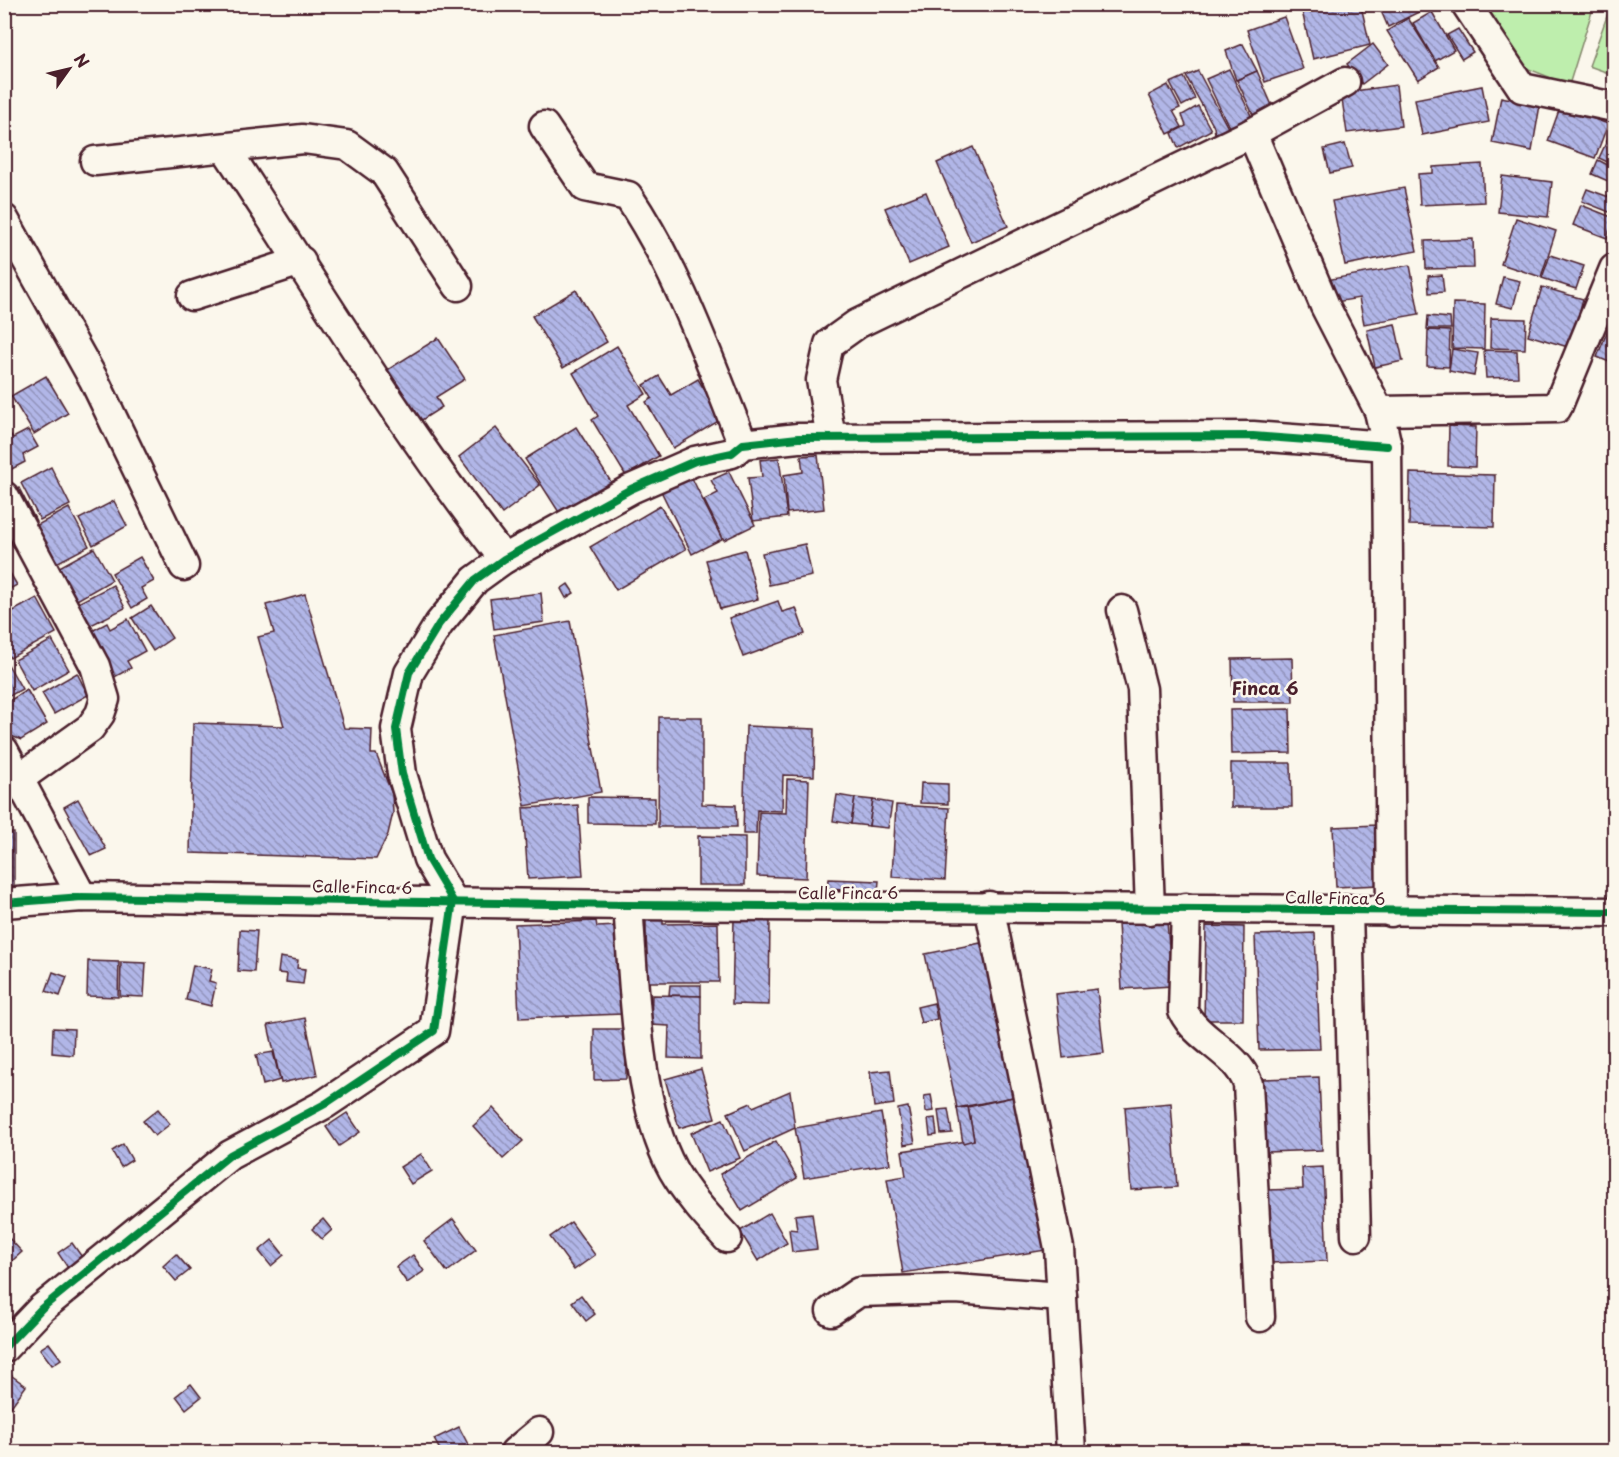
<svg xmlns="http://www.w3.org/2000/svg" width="1619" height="1457" font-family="'Playpen Sans',sans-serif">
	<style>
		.grass { fill: #beeead; stroke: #84866c; stroke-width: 1.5 }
		.building { fill: url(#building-back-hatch); stroke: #4a1f2b; stroke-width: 1.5 }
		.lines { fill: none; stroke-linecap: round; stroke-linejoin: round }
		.minor-casing { stroke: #4a1f2b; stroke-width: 33 }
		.minor { stroke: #fbf7ec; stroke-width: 28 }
		.cycleway-casing { stroke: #fbf7ec; stroke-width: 11 }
		.cycleway { stroke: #00873e; stroke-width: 8 }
		.labels { text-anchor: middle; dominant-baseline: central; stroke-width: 5; stroke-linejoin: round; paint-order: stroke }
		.street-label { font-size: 16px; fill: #4a1f2b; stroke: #fbf7ec }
		.neighbourhood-label { font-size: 18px; font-weight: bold; fill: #4a1f2b; stroke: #fbf7ec }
	</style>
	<defs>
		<pattern id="building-back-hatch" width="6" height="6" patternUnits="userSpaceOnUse" patternTransform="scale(1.5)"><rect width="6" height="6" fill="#b1b6e7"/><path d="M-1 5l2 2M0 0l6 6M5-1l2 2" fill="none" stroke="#9293bb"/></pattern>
	</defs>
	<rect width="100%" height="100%" fill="#fbf7ec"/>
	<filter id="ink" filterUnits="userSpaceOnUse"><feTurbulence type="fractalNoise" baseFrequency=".0167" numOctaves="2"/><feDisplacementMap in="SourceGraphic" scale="12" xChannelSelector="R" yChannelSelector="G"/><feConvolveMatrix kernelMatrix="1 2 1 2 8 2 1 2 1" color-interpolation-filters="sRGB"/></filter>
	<g filter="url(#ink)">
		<g class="grass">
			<path d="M1475,5h119l-25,80 -55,-22z"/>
			<path d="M1611,5h3v70l-25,-9z"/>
		</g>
		<g class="building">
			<path d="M1330,4h18l1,5 12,-3 9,39 -57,14 -11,-48z"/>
			<path d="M1378,4h57l-47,23z"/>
			<path d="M1432,12l22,38 -19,11 -22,-38z"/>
			<path d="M1284,17l19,52 -38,13 -18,-52z"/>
			<path d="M1408,18l31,49 -21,13 -31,-49z"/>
			<path d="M1458,29l15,23 -11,7 -15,-24z"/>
			<path d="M1243,44l14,27 -21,9 -10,-29z"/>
			<path d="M1373,44l15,20 -26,20 -15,-20z"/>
			<path d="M1229,69l25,53 -24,7 -24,-50z"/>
			<path d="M1198,71l30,57 -13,6 -1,-7 -28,-51z"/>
			<path d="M1257,71l17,39 -19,9 -18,-39z"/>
			<path d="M1184,77l11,22 -13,7 -12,-23z"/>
			<path d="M1168,85l12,23 -7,3 9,16 -14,7 -19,-39z"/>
			<path d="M1396,85l5,41 -54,7 -6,-40z"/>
			<path d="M1482,86l7,36 -67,13 -7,-36z"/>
			<path d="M1501,97l39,8 -8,46 -40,-8z"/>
			<path d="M1562,102l13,10 33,12 -13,34 -47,-17z"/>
			<path d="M1198,106l13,24 -33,18 -6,-15 14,-7 -4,-11z"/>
			<path d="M1612,130l2,1v34l-15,-7z"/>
			<path d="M1345,144l7,24 -22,5 -6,-24z"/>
			<path d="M973,147l35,79 -37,16 -34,-79z"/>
			<path d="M1598,160l16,8 -6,13 -16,-7z"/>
			<path d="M1482,164l2,38 -64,3 -2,-31 15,-1v-6z"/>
			<path d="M1502,176l50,6 -4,35 -50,-5z"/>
			<path d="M1614,185v29l-32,-13 5,-12 22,8z"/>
			<path d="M1404,188l13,63 -72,14 -13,-64z"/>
			<path d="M926,192l23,55 -40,17 -24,-56z"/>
			<path d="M1581,205l33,13 -7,20 -34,-13z"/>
			<path d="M1516,218l40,13 -15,46 -40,-13z"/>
			<path d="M1473,239l1,29 -48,1 -1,-28z"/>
			<path d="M1550,255l34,11 -8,23 -34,-11z"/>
			<path d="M1410,265l9,49 -55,10 -5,-26 -29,5 -4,-23z"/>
			<path d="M1442,275l2,17 -15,1 -1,-17z"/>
			<path d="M1503,277l17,4 -7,27 -17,-4z"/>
			<path d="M1542,287l41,12 -4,14 5,1 -5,17 -6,-2 -5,18 -40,-12z"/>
			<path d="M576,290l31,52 -44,26 -31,-52z"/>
			<path d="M1453,303l32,1 -1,45 -32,-1z"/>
			<path d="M1614,315v49l-17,-7z"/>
			<path d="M1428,316l22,2 1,11h-24z"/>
			<path d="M1491,318l35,1 -1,30 -35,-1z"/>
			<path d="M1395,324l8,37 -28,6 -8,-37z"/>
			<path d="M1428,330l22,1 -1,36 -22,-1z"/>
			<path d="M438,338l27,41 -29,18 6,10 -28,18 -33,-51z"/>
			<path d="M617,346l29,48 -18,11 31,51 -33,20 -34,-56 6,-4 -25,-43z"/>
			<path d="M1452,349l26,4 -4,23 -25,-5z"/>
			<path d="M1484,350l33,1 1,26 -32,1z"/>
			<path d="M46,376l22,37 -34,21 -23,-38z"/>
			<path d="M659,376l12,19 27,-16 24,40 -49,29 -27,-46 6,-4 -8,-13z"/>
			<path d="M1449,426l27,1 -1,40 -27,-1z"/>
			<path d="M576,427l37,58 -51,32 -37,-58z"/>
			<path d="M496,428l44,57 -38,29 -43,-57z"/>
			<path d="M28,430l10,17 -15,8 2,7 -21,11v-40l4,-2 5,7z"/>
			<path d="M818,455l6,54 -37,4 -3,-38 19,-3 -2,-16z"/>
			<path d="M779,458l8,59 -34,4 -5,-43 14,-1 -2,-17z"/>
			<path d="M51,467l19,38 -30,15 -19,-37z"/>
			<path d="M729,472l26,53 -31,15 -20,-40 14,-7 -7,-13z"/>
			<path d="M1410,473l85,2 -1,52 -85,-2z"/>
			<path d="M691,476l31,63 -30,15 -31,-63z"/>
			<path d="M19,488l17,33 -9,5 -18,-33z"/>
			<path d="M114,501l13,25 -34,19 -14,-26z"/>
			<path d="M660,506l26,43 -70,41 -26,-43z"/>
			<path d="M69,508l20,38 -40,21 -19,-38z"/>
			<path d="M805,544l7,32 -43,9 -7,-32z"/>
			<path d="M94,548l18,32 -42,24 -18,-33z"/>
			<path d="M745,550l13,49 -38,10 -14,-49z"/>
			<path d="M140,557l14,24 -13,7 6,11 -15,9 -20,-35z"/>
			<path d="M4,563l13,22 -13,7z"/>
			<path d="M568,584l6,9 -8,5 -5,-9z"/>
			<path d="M113,585l12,23 -44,22 -11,-23z"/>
			<path d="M541,593l3,29 -50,7 -4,-30z"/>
			<path d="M305,594l39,134 28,1 -1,25h5l16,40 1,19 -5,21 -12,25 -186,-6 3,-130 91,3 -26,-89 16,-4 -8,-28z"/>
			<path d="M37,598l19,35 -46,25 -6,-9v-33z"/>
			<path d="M778,601l4,11 14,-4 9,26 -62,23 -14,-39z"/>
			<path d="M151,606l21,32 -19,13 -21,-33z"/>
			<path d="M128,619l17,32 -18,10 4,7 -22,12 -25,-45 23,-12 3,6z"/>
			<path d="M570,621l31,171 -76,14 -31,-171z"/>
			<path d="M52,640l17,30 -37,21 -17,-31z"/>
			<path d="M1292,658l1,44h-60l-1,-43z"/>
			<path d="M6,661l16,28 -18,10v-37z"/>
			<path d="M77,673l11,22 -34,19 -12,-21z"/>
			<path d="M27,690l20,34 -26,16 -17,-7v-29z"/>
			<path d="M1290,709l1,44 -60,1 -1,-44z"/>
			<path d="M659,717h43v87l34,1 1,22h-79z"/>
			<path d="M746,726l69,3 -1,47 -31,-1 -1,36 -25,-1 -1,24h-13z"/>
			<path d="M1231,763h60l1,44h-61z"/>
			<path d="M787,779l22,1 -3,98 -49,-2 2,-64 27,1z"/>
			<path d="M921,783l27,1v20l-28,-1z"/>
			<path d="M837,795l18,3 -4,26 -18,-3z"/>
			<path d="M588,797l67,1v26l-67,-1z"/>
			<path d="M855,798l18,2 -4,26 -18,-2z"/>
			<path d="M78,799l28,50 -15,7 -27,-49z"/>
			<path d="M873,800l19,3 -4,25 -19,-2z"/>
			<path d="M578,805l5,71 -55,3 -5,-71z"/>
			<path d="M896,805l53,3 -4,72 -53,-3z"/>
			<path d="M1377,825l3,60 -44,2 -3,-60z"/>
			<rect x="4" y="833" width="10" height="53"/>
			<path d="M698,836l47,1v48h-47z"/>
			<path d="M828,879l51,2 -1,10 -51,-3z"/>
			<path d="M734,918l36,1 -1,86 -37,-1z"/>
			<path d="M646,919h17v5l55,-1 1,59h-73z"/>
			<path d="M596,921l1,6 21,-1 4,88 -103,4 -4,-94z"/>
			<path d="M1167,921l5,65 -50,3 -4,-65z"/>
			<path d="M1206,926l38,1 -1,93h-39z"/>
			<path d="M240,930l17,1 -3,41 -16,-1z"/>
			<path d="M1315,933l5,116 -61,1 -4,-115z"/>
			<path d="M986,942l32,154 -61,12 -32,-154z"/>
			<path d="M280,957l18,3 -1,8 8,1 -2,15 -17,-2 1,-8 -9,-1z"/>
			<path d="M88,961l31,1 -1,35 -31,-1z"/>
			<path d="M121,962l25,1 -2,34 -24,-1z"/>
			<path d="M193,965l19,4 -3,12 7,2 -5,23 -25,-6z"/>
			<path d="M53,972l14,5 -7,19 -14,-5z"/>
			<path d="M670,985h31v11l-32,-1z"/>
			<path d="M1097,989l7,64 -41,5 -7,-64z"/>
			<path d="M652,995l49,1v63l-33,-1 1,-32 -18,-1z"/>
			<path d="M934,1003l3,16 -16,4 -4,-16z"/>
			<path d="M305,1018l12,57 -36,8 -13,-58z"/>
			<path d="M53,1028l21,1 -1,26 -21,-2z"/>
			<path d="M594,1029h32v50l-32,1z"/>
			<path d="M273,1052l7,28 -17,5 -7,-30z"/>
			<path d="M701,1069l14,49 -36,10 -14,-49z"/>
			<path d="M890,1070l4,34 -20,3 -4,-35z"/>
			<path d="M1319,1077l3,73 -55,2 -4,-73z"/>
			<path d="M790,1091l5,37 -50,23 -17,-38 23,-10 2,4z"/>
			<path d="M931,1095l3,16 -8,1 -2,-16z"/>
			<path d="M1018,1096l34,153 -149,24 -16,-94 19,-3 -4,-25 72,-11 -6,-33z"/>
			<path d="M1171,1103l6,84 -46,3 -6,-83z"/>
			<path d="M908,1107l7,36 -11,2 -6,-36z"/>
			<path d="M968,1107l6,33 -11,3 -6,-35z"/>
			<path d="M493,1108l30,33 -20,18 -30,-33z"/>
			<path d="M158,1109l12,15 -15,12 -12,-15z"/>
			<path d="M948,1109l4,24 -11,1 -3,-24z"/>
			<path d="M347,1113l13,19 -21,14 -13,-19z"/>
			<path d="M881,1113l9,51 -86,14 -9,-50z"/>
			<path d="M935,1118l2,17 -7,1 -2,-17z"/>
			<path d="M723,1119l17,39 -33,14 -16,-39z"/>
			<path d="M776,1141l21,37 -55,33 -22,-37z"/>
			<path d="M123,1144l9,16 -11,7 -9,-16z"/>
			<path d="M421,1154l11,17 -21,13 -11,-17z"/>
			<path d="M1323,1167l4,94 -58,2 -3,-73 37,-1 -1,-21z"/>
			<path d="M770,1213l17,30 -29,18 -18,-30z"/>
			<path d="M812,1213l5,36 -25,3 -3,-23 8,1 -2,-15z"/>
			<path d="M323,1219l9,11 -10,9 -10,-10z"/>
			<path d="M453,1219l23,31 -29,22 -23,-31z"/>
			<path d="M571,1222l24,33 -21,15 -24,-33z"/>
			<path d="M7,1236l15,16 -18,16v-29z"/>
			<path d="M272,1240l12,15 -13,11 -12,-15z"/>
			<path d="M72,1243l10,14 -14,11 -10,-15z"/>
			<path d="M176,1254l14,16 -14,11 -13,-15z"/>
			<path d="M413,1255l11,16 -17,12 -11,-16z"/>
			<path d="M581,1295l14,19 -9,7 -14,-19z"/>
			<path d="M49,1343l12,16 -9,6 -12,-16z"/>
			<path d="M5,1371l21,15 -16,22 -6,-4z"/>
			<path d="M191,1384l10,13 -15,12 -10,-13z"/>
			<path d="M459,1427l13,25h-31l-7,-13z"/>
		</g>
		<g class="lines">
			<g class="minor-casing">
				<g id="minor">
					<path d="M1466,4l56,84 92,19"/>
					<path d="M544,126l41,61 43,9c51,76 81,164 115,248"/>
					<path d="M1252,133l73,173 54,105 8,35 4,466"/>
					<path d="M225,148c92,138 176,281 279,411"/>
					<path d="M95,161l208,-22 44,6 37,27 74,114"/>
					<path d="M4,219l90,161 90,186"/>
					<path d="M192,296l109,-35"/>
					<path d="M1379,411l178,-3 57,-139"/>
					<path d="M831,438l-10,-58 8,-36 28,-20 395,-191 93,-51"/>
					<path d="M4,496l91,170 10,33 -5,15 -10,14 -70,50"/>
					<path d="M1122,610l20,79 8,221"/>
					<path d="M4,751l78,146"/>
					<path d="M4,903l78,-6 546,8 986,7"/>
					<path d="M628,905c6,76 8,199 45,265 15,26 34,46 54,68"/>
					<path d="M989,906l70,342 12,204"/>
					<path d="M1186,908l-3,103c15,30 54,41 65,73l12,233"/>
					<path d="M1348,909l8,327"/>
					<path d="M831,1311l28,-19 97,-3 106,8"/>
					<path d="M4,1348l38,-40 188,-153 95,-51 109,-73 19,-130 -25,-42 -26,-85 -6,-45 13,-56 30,-49 36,-44 29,-21 127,-70 64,-28 37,-8 11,-9 55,-6 455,-2 134,10"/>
					<path d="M515,1452l24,-20"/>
				</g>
			</g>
			<use href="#minor" class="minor"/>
			<g class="cycleway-casing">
				<g id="cycleway">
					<path d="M4,903l78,-6 546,8 986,7"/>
					<path d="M4,1348l38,-40 188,-153 95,-51 109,-73 19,-130 -25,-42 -26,-85 -6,-45 13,-56 30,-49 36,-44 29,-21 127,-70 64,-28 37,-8 11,-9 55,-6 455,-2 134,10"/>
				</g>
			</g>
			<use href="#cycleway" class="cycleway"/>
		</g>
	</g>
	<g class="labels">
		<g class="street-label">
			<text transform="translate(362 886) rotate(1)">Calle Finca 6</text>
			<text x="848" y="892">Calle Finca 6</text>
			<text transform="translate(1335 897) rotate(1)">Calle Finca 6</text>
		</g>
		<g class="neighbourhood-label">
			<text x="1265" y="687">Finca 6</text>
		</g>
	</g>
	<rect width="1619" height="1457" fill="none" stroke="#fbf7ec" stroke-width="24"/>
	<rect x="12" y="12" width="1595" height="1433" fill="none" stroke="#4a1f2b" stroke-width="2" filter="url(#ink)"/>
	<g transform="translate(69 69) rotate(56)" stroke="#fbf7ec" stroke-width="4.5" paint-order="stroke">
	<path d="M0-4.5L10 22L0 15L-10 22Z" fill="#4a1f2b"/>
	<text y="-9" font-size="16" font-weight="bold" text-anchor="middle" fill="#4a1f2b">N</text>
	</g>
</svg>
